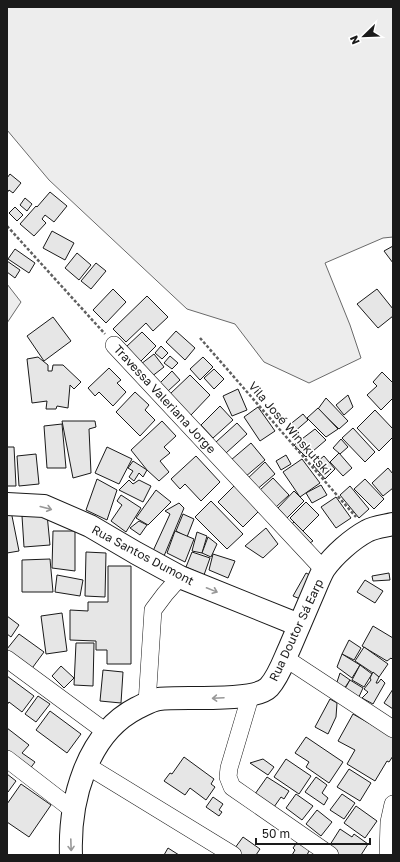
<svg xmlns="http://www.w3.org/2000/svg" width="400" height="862" font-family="'Golos Text',sans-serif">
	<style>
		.built { fill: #ededed; stroke: #6a6a6a }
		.building { fill: #e6e6e6; stroke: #1a1a1a }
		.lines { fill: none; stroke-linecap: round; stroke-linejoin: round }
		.minor-casing { stroke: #1a1a1a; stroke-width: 18 }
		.major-casing { stroke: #1a1a1a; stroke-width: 24 }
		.path { stroke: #5f5f5f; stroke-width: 2.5; stroke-dasharray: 3 2; stroke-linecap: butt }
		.minor { stroke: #fff; stroke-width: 17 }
		.major { stroke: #fff; stroke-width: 22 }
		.oneway { stroke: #989898 }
		.labels { text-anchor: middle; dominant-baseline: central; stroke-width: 3; stroke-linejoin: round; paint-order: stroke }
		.street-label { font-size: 12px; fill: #1a1a1a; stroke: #fff }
	</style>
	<rect width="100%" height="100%" fill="#fff"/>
	<g class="built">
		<path d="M7,7h386v230l-10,1 -58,25 25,62 11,33 -52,25 -45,-21 -29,-38 -48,-15 -138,-129 -42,-50z"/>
		<path d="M7,284l14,18 -14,21z"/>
	</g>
	<g class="building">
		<path d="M10,174l11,9 -8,10 -4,-3 -2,3v-15z"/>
		<path d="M50,192l17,14 -13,16 -9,-7 -3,4 4,4 -12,13 -14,-12 16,-18 1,1z"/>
		<path d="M25,198l7,6 -5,7 -7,-6z"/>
		<path d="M15,207l8,8 -6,6 -8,-8z"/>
		<path d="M52,231l22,12 -9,17 -22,-12z"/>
		<path d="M393,246v17l-9,-12z"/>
		<path d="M15,249l20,14 -6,10 -21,-14z"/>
		<path d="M77,253l14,12 -12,15 -14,-12z"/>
		<path d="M7,261l13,9 -5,8 -8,-6z"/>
		<path d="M96,263l10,8 -15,18 -10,-8z"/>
		<path d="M113,289l13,13 -20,21 -13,-13z"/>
		<path d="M377,289l16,20v7l-15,12 -21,-24z"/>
		<path d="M147,296l21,21 -15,14 -7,-8 -20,19 -13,-13z"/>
		<path d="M53,317l18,24 -27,20 -17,-25z"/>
		<path d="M176,331l19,17 -10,12 -19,-18z"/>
		<path d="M142,332l14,14 -16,16 -14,-15z"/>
		<path d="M161,346l7,7 -6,6 -7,-6z"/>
		<path d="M154,354l10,13 -13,10 -10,-13z"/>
		<path d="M170,356l8,7 -6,6 -8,-6z"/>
		<path d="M38,357l10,8v6h4l1,-6h10l18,17 -7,7 -4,-4 -2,23 -11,-2 -1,3h-10l1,-8 -15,2 -5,-44z"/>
		<path d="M203,357l10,10 -13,13 -10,-11z"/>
		<path d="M109,368l12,12 -4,3 9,9 -13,14 -14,-14 -4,4 -7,-8z"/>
		<path d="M214,369l10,10 -10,10 -10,-11z"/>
		<path d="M172,371l8,9 -12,11 -8,-8z"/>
		<path d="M382,372l11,11v17l-1,-1 -11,11 -14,-15 10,-9 -4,-4z"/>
		<path d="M190,375l20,20 -19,20 -21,-21z"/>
		<path d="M238,389l9,21 -15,6 -9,-20z"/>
		<path d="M135,392l14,13 -4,5 10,10 -15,16 -24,-24z"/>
		<path d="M348,395l5,12 -9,8 -8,-10z"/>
		<path d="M326,398l22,23 -9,8 -21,-20z"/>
		<path d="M220,406l13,14 -20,18 -12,-13z"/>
		<path d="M258,407l17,24 -15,10 -16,-24z"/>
		<path d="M318,408l20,21 -12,8 -19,-19z"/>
		<path d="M375,410l18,19v8l-14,14 -22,-23z"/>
		<path d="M303,414l5,6 -14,12 -6,-6z"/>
		<path d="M62,421h33l1,6 -7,2 2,44 -18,5z"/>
		<path d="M162,421l14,15 -12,11 6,6 -10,8 9,11 -10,9 -12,-11 -16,-20z"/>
		<path d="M237,423l10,11 -21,19 -10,-11z"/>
		<path d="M62,424l4,44h-19l-3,-42z"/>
		<path d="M353,428l22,24 -10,10 -23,-24z"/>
		<path d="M315,429l11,11 -20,17 -12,-12z"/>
		<path d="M341,439l7,8 -8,7 -7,-6z"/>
		<path d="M251,443l14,17 -20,17 -14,-17z"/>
		<path d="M7,447h7l2,39h-9z"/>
		<path d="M107,447l25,12 -13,25 -24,-11z"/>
		<path d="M339,453l13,15 -9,8 -13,-14z"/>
		<path d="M36,454l3,30 -20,2 -2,-30z"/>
		<path d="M286,455l5,9 -10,6 -5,-9z"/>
		<path d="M196,456l24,26 -19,19 -16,-17 -5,5 -9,-10z"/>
		<path d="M324,456l11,13 -10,10 -12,-14z"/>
		<path d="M302,459l18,24 -20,14 -17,-25z"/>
		<path d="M133,461l14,9 -4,7 -4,-4 -5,8 -5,-4 4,-6 -5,-3z"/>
		<path d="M265,462l10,12 -20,17 -10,-10z"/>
		<path d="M388,468l5,6v14l-10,8 -11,-13z"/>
		<path d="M273,478l16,17 -13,12 -16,-17z"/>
		<path d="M97,479l20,11 -10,30 -21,-10z"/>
		<path d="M365,479l19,20 -10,10 -20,-20z"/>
		<path d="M129,480l4,4 6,-4 12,6 -8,16 -24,-12z"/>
		<path d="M236,484l25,25 -18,18 -25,-25z"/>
		<path d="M321,485l6,10 -15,8 -6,-10z"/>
		<path d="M350,486l19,23 -10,9 -19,-23z"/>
		<path d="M156,490l15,12 -23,23 -12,-7z"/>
		<path d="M294,491l10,10 -17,17 -9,-10z"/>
		<path d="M121,495l20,13 -15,24 -15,-11 11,-16 -5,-4z"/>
		<path d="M336,497l15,21 -15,10 -15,-21z"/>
		<path d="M211,501l32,33 -16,15 -32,-32z"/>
		<path d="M306,502l13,13 -16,16 -13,-13z"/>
		<path d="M179,503l5,5 -20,48 -11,-5 17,-37 -5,-3z"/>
		<path d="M11,511l8,40 -12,2v-41z"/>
		<path d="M47,514l3,31 -26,2 -2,-31z"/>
		<path d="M183,514l11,5 -7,18 -11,-6z"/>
		<path d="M139,521l8,4 -7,10 -10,-7z"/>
		<path d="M294,522l19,19 -8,5 -18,-18z"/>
		<path d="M266,528l12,16 -15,14 -18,-12z"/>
		<path d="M53,531h22v40l-23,-3z"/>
		<path d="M175,531l19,8 -9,23 -18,-9z"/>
		<path d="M197,532l10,4 -5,17 -10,-2z"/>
		<path d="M208,537l9,7 -6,13 -9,-4z"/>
		<path d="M86,552l20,1 -1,44 -20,-1z"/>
		<path d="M192,552l18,6 -6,17 -18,-8z"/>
		<path d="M213,554l22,7 -7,17 -19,-8z"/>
		<path d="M50,559l3,33h-31v-32z"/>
		<path d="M108,566h23v98h-24v-14h-11v-9l-26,-1v-30l18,1v-9h20z"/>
		<path d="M306,573l8,4 -14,22 -7,-3z"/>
		<path d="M389,573l1,7 -17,1 -1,-5z"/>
		<path d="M57,575l26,5 -3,16 -25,-4z"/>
		<path d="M365,580l18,11 -8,12 -18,-11z"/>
		<path d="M62,613l5,38 -21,3 -5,-38z"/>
		<path d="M7,616l12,9 -8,12 -4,-3z"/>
		<path d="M373,626l20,12v22l-2,-2 -4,3 -25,-15z"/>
		<path d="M19,634l25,18 -14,19 -23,-18v-4z"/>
		<path d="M349,640l12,8 -7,12 -12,-6z"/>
		<path d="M76,643h18l-1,43 -19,-1z"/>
		<path d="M364,647l24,17 -9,13 -24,-16z"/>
		<path d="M342,654l18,11 -8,13 -15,-11z"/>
		<path d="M360,665l12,9 -8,13 -12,-7z"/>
		<path d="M61,666l13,12 -10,10 -12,-12z"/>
		<path d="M103,670l20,2 -2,31 -21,-2z"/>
		<path d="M373,672l6,5 -3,6h2l3,-4 4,4 -12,21 -11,-6 6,-6 -4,-3 7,-9 -1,-2z"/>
		<path d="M340,673l10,7 -8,12 -7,-4z"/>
		<path d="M7,676l27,20 -12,16 -13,-10 -2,3z"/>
		<path d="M350,680l13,8 -6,13 -14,-9z"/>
		<path d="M393,689v20l-9,-6z"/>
		<path d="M38,696l12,8 -14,18 -11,-8z"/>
		<path d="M330,699l7,4 -1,14 -8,17 -13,-7z"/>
		<path d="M50,711l31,23 -14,19 -31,-23z"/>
		<path d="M353,714l40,23v19l-4,6 -2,-1 -12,20 -28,-17 8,-14 -17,-9z"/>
		<path d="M7,728l22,17 -7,8 13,9 -6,8 -22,-16z"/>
		<path d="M306,737l37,25 -14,21 -23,-16 3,-5 -14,-9z"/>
		<path d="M184,757l30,22 -3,5 4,3 -9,13 -16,-12 -5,7 -21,-14 6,-8 2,1z"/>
		<path d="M263,759l11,8 -6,8 -18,-12z"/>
		<path d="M286,759l25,17 -12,18 -25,-17z"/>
		<path d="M349,769l22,14 -11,18 -23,-14z"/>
		<path d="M7,774l9,7 -8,11h-1z"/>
		<path d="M267,777l22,14 -5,8 -3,-2 -7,10 -19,-13z"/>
		<path d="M316,777l11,8 -5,8 6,5 -4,7 -19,-13z"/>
		<path d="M21,784l30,21 -22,32 -22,-15v-18z"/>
		<path d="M296,794l17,12 -11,14 -16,-12z"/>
		<path d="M342,794l13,9 -11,16 -14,-9z"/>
		<path d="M213,797l10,7 -4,6 3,2 -3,4 -13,-9z"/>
		<path d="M356,806l21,15 -12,17 -21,-15z"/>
		<path d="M317,810l15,12 -11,14 -15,-12z"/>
		<path d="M340,829l12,8 2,-3 14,10 -7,11h-22l-11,-7z"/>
		<path d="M243,837l17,12 -4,6h-20l-4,-3z"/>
		<path d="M298,841l12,8 -3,6h-15l3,-5 -2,-2z"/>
		<path d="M168,848l11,7h-15z"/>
	</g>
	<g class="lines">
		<g class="minor-casing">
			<g id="minor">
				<path d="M114,345l210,225"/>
				<path d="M285,658l108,71"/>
				<path d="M7,659l99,73"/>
				<path d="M251,694l-22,74 -1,9 4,10 98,68"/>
				<path d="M147,703l6,-93 12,-16 15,-17"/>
				<path d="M7,759l66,51"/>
				<path d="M86,765l147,90"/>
				<path d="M388,855l1,-33 4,-18"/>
			</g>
		</g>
		<g class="major-casing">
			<g id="major">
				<path d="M7,504l37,2 46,20 46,27 44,24 119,48"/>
				<path d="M71,855c-2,-53 15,-121 66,-147 7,-3 14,-8 22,-9 23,-3 95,4 110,-12 10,-11 15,-27 21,-40 8,-19 16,-37 24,-56 3,-7 6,-15 10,-22 10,-14 28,-30 43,-38 7,-4 18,-5 26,-7"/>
			</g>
		</g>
		<g class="path">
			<path d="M7,226l98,108"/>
			<path d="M200,338l156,179"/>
		</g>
		<use href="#minor" class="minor"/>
		<use href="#major" class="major"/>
	</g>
	<defs><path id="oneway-shaft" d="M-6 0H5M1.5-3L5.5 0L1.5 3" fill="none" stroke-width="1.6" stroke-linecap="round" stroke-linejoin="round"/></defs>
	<g class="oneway">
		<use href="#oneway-shaft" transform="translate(46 508) rotate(15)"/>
		<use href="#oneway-shaft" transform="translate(212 590) rotate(22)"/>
		<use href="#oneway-shaft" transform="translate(218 698) rotate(177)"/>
		<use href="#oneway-shaft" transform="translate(71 845) rotate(88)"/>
	</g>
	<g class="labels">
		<g class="street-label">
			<text transform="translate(165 399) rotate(47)">Travessa Valeriana Jorge</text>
			<text transform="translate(290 428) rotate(49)">Vila José Winskutski</text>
			<text transform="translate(143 555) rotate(28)">Rua Santos Dumont</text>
			<text transform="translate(296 630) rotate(-65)">Rua Doutor Sá Earp</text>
		</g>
	</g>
	<rect width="400" height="862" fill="none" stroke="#1a1a1a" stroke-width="16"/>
	<g transform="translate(364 36) rotate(247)" stroke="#ffffff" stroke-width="3" paint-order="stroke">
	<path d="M0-3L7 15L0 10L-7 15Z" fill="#1a1a1a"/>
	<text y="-6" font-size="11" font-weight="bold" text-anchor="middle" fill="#1a1a1a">N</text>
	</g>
	<path d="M256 838v6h114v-6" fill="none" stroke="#1a1a1a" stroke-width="2"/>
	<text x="262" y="838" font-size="12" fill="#1a1a1a" stroke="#ffffff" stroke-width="3" paint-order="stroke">50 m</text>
</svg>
